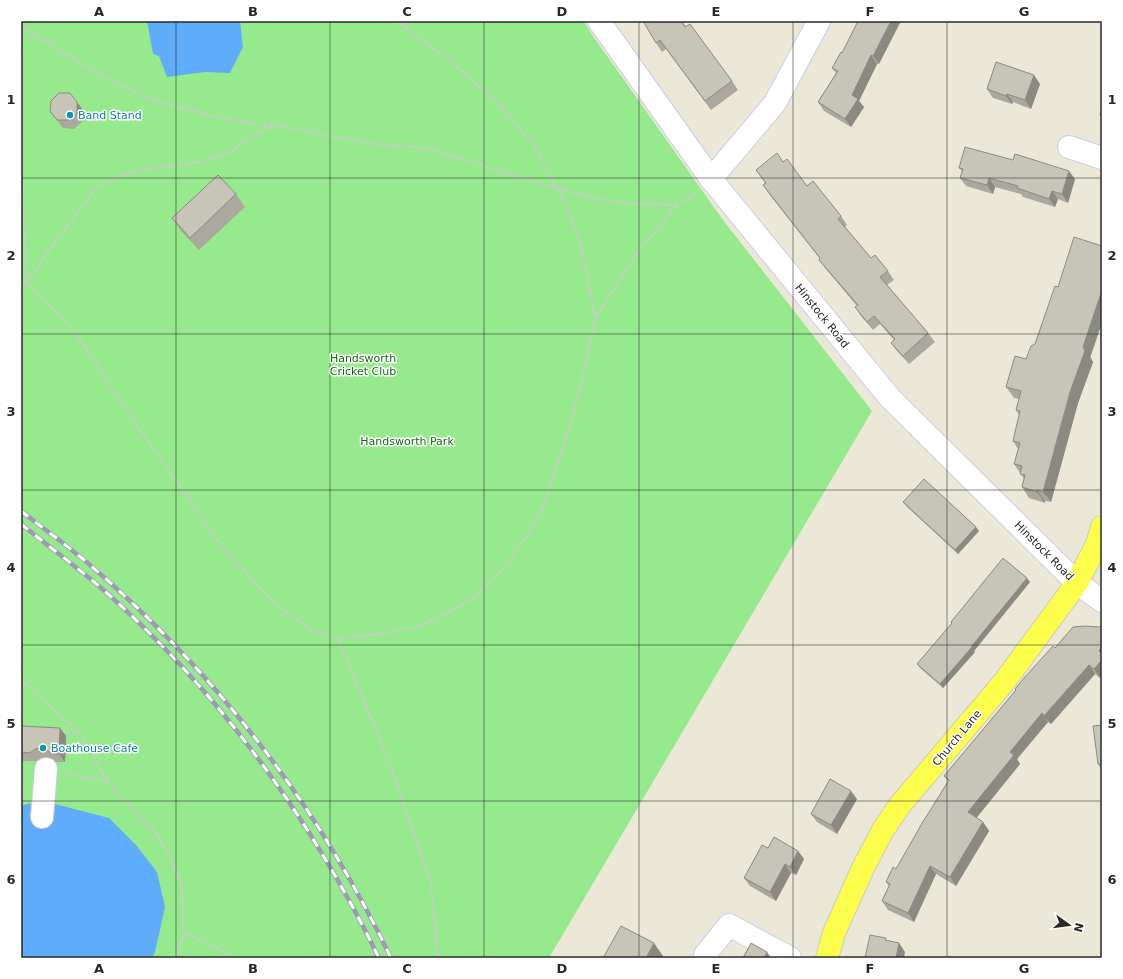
<svg xmlns="http://www.w3.org/2000/svg" width="1123" height="979" font-family="'DejaVu Sans',sans-serif">
	<style>
		.green { fill: #97e98e }
		.water { fill: #5facfa }
		.lines { fill: none; stroke-linecap: round; stroke-linejoin: round }
		.minor-casing { stroke: #cecde3; stroke-width: 24 }
		.major-casing { stroke: #cbcbcb; stroke-width: 24 }
		.path { stroke: #cbcbcb; stroke-width: 2.5; stroke-dasharray: 3 2; stroke-linecap: butt }
		.minor { stroke: #fff; stroke-width: 22 }
		.major { stroke: #fdfe4b; stroke-width: 22 }
		.rail-casing { stroke: #9d9ab5; stroke-width: 4.5 }
		.rail { stroke: #fff; stroke-width: 3; stroke-dasharray: 9; stroke-linecap: butt }
		.wall { fill: #aba99e }
		.shaded-wall { fill: #8b8a81 }
		.building { fill: #c7c5b8; stroke: #8b8a81 }
		.grid { fill: none; stroke: #282828; stroke-width: 1; stroke-opacity: 0.55 }
		.culture-dot { fill: #0f9aa8; stroke: #fff; stroke-width: 1.5 }
		.labels { text-anchor: middle; dominant-baseline: central; stroke-width: 3; stroke-linejoin: round; paint-order: stroke }
		.culture-label { font-size: 11px; fill: #0d838f; stroke: #fff; text-anchor: start }
		.street-label { font-size: 11px; fill: #282828; stroke: #fff }
		.park-label { font-size: 11px; fill: #126b15; stroke: #fff }
		.neatline { fill: none; stroke: #282828; stroke-width: 1.5 }
		.grid-label { font-size: 13px; text-anchor: middle; font-weight: bold; fill: #282828 }
	</style>
	<rect width="100%" height="100%" fill="#ece8d8"/>
	<path class="green" d="M21,21h563l9,15 130,184 149,191 -323,547h-528z"/>
	<g class="water">
		<path d="M147,21h93l3,26 -13,26 -25,-1 -38,5 -8,-21 -6,-2z"/>
		<path d="M30,803l2,9 19,3 4,-11 54,14 27,27 21,27 8,35 -10,45 -3,6h-131v-152z"/>
	</g>
	<g class="lines">
		<g class="minor-casing">
			<g id="minor">
				<path d="M599,21l112,158 179,219 187,185 25,18"/>
				<path d="M1069,147l33,11"/>
				<path d="M711,179l64,-76 44,-82"/>
				<path d="M42,817l4,-48"/>
				<path d="M705,955l24,-30 61,33"/>
			</g>
		</g>
		<g class="major-casing">
			<path id="major" d="M827,958l7,-25 29,-65 20,-38 17,-25 104,-123 73,-99 20,-39 5,-17"/>
		</g>
		<g class="path">
			<path d="M397,21l64,49 43,38 31,40 23,41 19,42 10,42 8,44"/>
			<path d="M21,27l89,53 38,18 57,16 52,11h18l98,19 53,4 132,41 41,10 32,5 46,1"/>
			<path d="M21,167l6,116 31,-46 41,-52 36,-14 64,-9 32,-10 21,-16 23,-11"/>
			<path d="M21,284l6,-1 48,49 59,89 83,119 53,59 40,31 28,9 48,-6 37,-8 48,-25 36,-36 32,-47 26,-75 15,-53 16,-72 41,-64 40,-48 19,-12"/>
			<path d="M338,639l48,115 45,129 7,75"/>
			<path d="M21,680l58,52 29,50 47,50 17,28 10,27 2,46 -8,25"/>
			<path d="M62,732h17"/>
			<path d="M66,772l12,4 30,6"/>
			<path d="M184,933l40,18 3,7"/>
		</g>
		<use href="#minor" class="minor"/>
		<use href="#major" class="major"/>
		<g class="rail-casing">
			<g id="rail">
				<path d="M21,511c23,18 47,35 69,54 128,110 228,241 301,393"/>
				<path d="M21,524c26,21 53,41 78,62 119,104 211,231 280,372"/>
			</g>
		</g>
		<use href="#rail" class="rail"/>
	</g>
	<g class="wall">
		<path d="M682,21l4,6 46,54 6,9 -27,20 -45,-61 -4,3 -6,-9z"/>
		<path d="M858,21l21,43h-2l-18,37 5,6 -13,20 -27,-16 -6,-9 18,-29 -4,-5 10,-15z"/>
		<path d="M1040,84l-9,25 -18,-7 -1,2 -19,-6 -6,-9z"/>
		<path d="M83,110v11l-9,8 -11,-1 -13,-17z"/>
		<path d="M783,162l24,24 34,30 6,9 -2,2 26,31 17,13 6,9 -7,5 41,48 7,9 -26,22 -12,-13 -6,-8 3,-3 -14,-16 -7,6 -12,-14 -6,-9 2,-1 -32,-38 -6,-8 1,-1 -51,-65 -6,-9 2,-2 -9,-13z"/>
		<path d="M959,168l116,11 -7,24 -10,-4 -3,8 -32,-10 -2,-3 -26,-7 -2,7 -27,-8 -6,-8 2,-7z"/>
		<path d="M236,194l9,13 -46,43 -18,-19 -9,-13z"/>
		<path d="M1058,287l35,75 -15,41 -27,99 -6,-1v2l-16,-5 -7,-11 2,-8 -10,-15 4,-15 -5,-8 6,-26 -3,-5 3,-11 -5,-1 -8,-11 20,-28 9,-15z"/>
		<path d="M903,502l76,29 -21,23 -52,-48z"/>
		<path d="M1030,582l-56,69 1,1 -32,36 -23,-20 -3,-4z"/>
		<path d="M1099,627l1,51 -5,-4 -44,50 -3,-2 -31,37 3,5 -44,54 7,4 6,9 -33,55 -20,-12 -22,48 -26,-12 -6,-9 7,-15 -3,-4 10,-13 52,-88 -4,-5 72,-86 -1,-1 40,-41z"/>
		<path d="M1102,725v45l-4,-6z"/>
		<path d="M21,726l39,2 6,8 -1,26h-9l-3,-3 -6,-2 -6,1 -5,3h-15z"/>
		<path d="M857,799l-20,35 -20,-12 -6,-8z"/>
		<path d="M768,848l30,3 6,8 -8,16 -5,-2 -15,28 -26,-15 -6,-8z"/>
	</g>
	<g class="shaded-wall">
		<path d="M891,21h10l-22,43 -6,-8z"/>
		<path d="M871,55l6,9 -18,37 5,6 -13,20 -6,-8 7,-24z"/>
		<path d="M1034,75l6,9 -9,25 -6,-9z"/>
		<path d="M1007,94l6,8 -1,2 -6,-8z"/>
		<path d="M77,102l6,8v11l-6,-8z"/>
		<path d="M1069,171l6,8 -7,24 -6,-9z"/>
		<path d="M989,178l6,9 -2,7 -6,-9z"/>
		<path d="M1052,191l6,8 -3,8 -6,-8z"/>
		<path d="M1102,290v33l-12,35 3,4 -15,41 -27,99 -8,-10 40,-145z"/>
		<path d="M1037,490l8,11v2l-8,-11z"/>
		<path d="M976,527l3,4 -21,23 -3,-4z"/>
		<path d="M1027,578l3,4 -56,69 1,1 -32,36 -3,-4z"/>
		<path d="M1102,647v9l-3,-5z"/>
		<path d="M1102,660v15l-2,3 -6,-9z"/>
		<path d="M1089,665l6,9 -44,50 -7,-8z"/>
		<path d="M1042,713l6,9 -31,37 3,5 -46,57 -6,-9 42,-60z"/>
		<path d="M60,728l6,8 -1,26 -6,-8z"/>
		<path d="M851,791l6,8 -20,35 -6,-9z"/>
		<path d="M983,822l6,9 -33,55 -6,-9z"/>
		<path d="M798,851l6,8 -8,16 -6,-8z"/>
		<path d="M785,864l6,9 -15,28 -6,-9z"/>
		<path d="M930,866l6,8 -22,48 -6,-9z"/>
		<path d="M654,943l9,13 -1,2h-16z"/>
		<path d="M899,943l6,9 -1,6h-8z"/>
		<path d="M767,952l4,6h-7z"/>
	</g>
	<g class="building">
		<path d="M643,21h38l4,6 5,-3 42,57 -27,20 -45,-61 -4,3z"/>
		<path d="M858,21h33l-18,35 -2,-1 -19,40 6,4 -13,20 -27,-17 20,-31 -6,-3 9,-16 1,1z"/>
		<path d="M996,62l38,13 -9,25 -18,-6 -1,2 -19,-7z"/>
		<path d="M59,93h11l7,9v11l-9,7h-11l-7,-9 1,-10z"/>
		<path d="M1102,107v9l-2,-1z"/>
		<path d="M965,147l48,13 2,-6 54,17 -7,23 -10,-3 -3,8 -32,-11 1,-2 -29,-8 -2,7 -27,-7 3,-9 -4,-1z"/>
		<path d="M777,153l6,9 4,-3 20,27 6,-5 28,35 -3,3 33,39 4,-3 13,16 -8,6 48,56 -25,23 -12,-13 4,-4 -21,-23 -7,6 -12,-15 3,-2 -39,-45 1,-2 -57,-73 3,-2 -10,-13z"/>
		<path d="M218,175l18,19 -46,44 -18,-20z"/>
		<path d="M1074,237l28,9v44l-19,57 2,4 -15,41 -27,100 -6,-2v2l-15,-5 3,-12 -5,-1 2,-8 -8,-2 6,-21 -7,-2 7,-30 -4,-1 5,-19 -15,-4 9,-31 11,3 5,-13 4,-2 20,-58 3,1z"/>
		<path d="M924,479l52,48 -21,23 -52,-48z"/>
		<path d="M1003,558l24,20 -56,69h1l-32,37 -23,-20 35,-41 -1,-1z"/>
		<path d="M1102,624v23l-3,4 3,3v6l-8,9 -5,-4 -45,51 -2,-3 -32,39 4,3 -46,57 15,10 -33,55 -20,-11 -22,47 -26,-12 8,-17 -4,-2 7,-15 3,2 25,-44 28,-45 -5,-4 72,-86 -1,-1 10,-12 28,-31 2,2 18,-21 12,-1 14,1z"/>
		<path d="M1102,725v39h-4l-5,-38z"/>
		<path d="M21,726l39,2 -1,26 -9,-1 -3,-3 -6,-2 -6,1 -5,4 -9,-1z"/>
		<path d="M830,779l21,12 -20,34 -20,-11z"/>
		<path d="M774,837l24,14 -8,16 -5,-3 -15,28 -26,-14 18,-33 6,3z"/>
		<path d="M621,926l33,17 -8,15h-43z"/>
		<path d="M870,935l16,3 -1,2 14,3 -3,15h-31z"/>
		<path d="M751,943l16,9 -3,6h-21z"/>
	</g>
	<path class="grid" d="M176,21v937M330,21v937M484,21v937M639,21v937M793,21v937M947,21v937M21,178h1081M21,334h1081M21,490h1081M21,645h1081M21,801h1081"/>
	<g class="culture-dot">
		<circle cx="70" cy="115" r="4"/>
		<circle cx="43" cy="748" r="4"/>
	</g>
	<g class="labels">
		<g class="culture-label">
			<text x="78" y="115">Band Stand</text>
			<text x="51" y="748">Boathouse Cafe</text>
		</g>
		<g class="street-label">
			<text transform="translate(822 316) rotate(51)">Hinstock Road</text>
			<text transform="translate(1044 551) rotate(45)">Hinstock Road</text>
			<text transform="translate(957 738) rotate(-50)">Church Lane</text>
		</g>
		<g class="park-label">
			<text x="363" y="358">Handsworth<tspan x="363" dy="13">Cricket Club</tspan></text>
			<text x="407" y="441">Handsworth Park</text>
		</g>
	</g>
	<rect width="1123" height="979" fill="none" stroke="#ffffff" stroke-width="44"/>
	<g transform="translate(1069 925) rotate(104)" stroke="#ffffff" stroke-width="3" paint-order="stroke">
	<path d="M0-3L7 15L0 10L-7 15Z" fill="#282828"/>
	<text y="-6" font-size="11" font-weight="bold" text-anchor="middle" fill="#282828">N</text>
	</g>
	<rect x="22" y="22" width="1079" height="935" class="neatline"/>
	<g class="grid-label">
		<text x="99" y="16">A</text>
		<text x="253" y="16">B</text>
		<text x="407" y="16">C</text>
		<text x="562" y="16">D</text>
		<text x="716" y="16">E</text>
		<text x="870" y="16">F</text>
		<text x="1024" y="16">G</text>
		<text x="11" y="104">1</text>
		<text x="1112" y="104">1</text>
		<text x="11" y="260">2</text>
		<text x="1112" y="260">2</text>
		<text x="11" y="416">3</text>
		<text x="1112" y="416">3</text>
		<text x="11" y="572">4</text>
		<text x="1112" y="572">4</text>
		<text x="11" y="728">5</text>
		<text x="1112" y="728">5</text>
		<text x="11" y="884">6</text>
		<text x="1112" y="884">6</text>
		<text x="99" y="973">A</text>
		<text x="253" y="973">B</text>
		<text x="407" y="973">C</text>
		<text x="562" y="973">D</text>
		<text x="716" y="973">E</text>
		<text x="870" y="973">F</text>
		<text x="1024" y="973">G</text>
	</g>
</svg>
